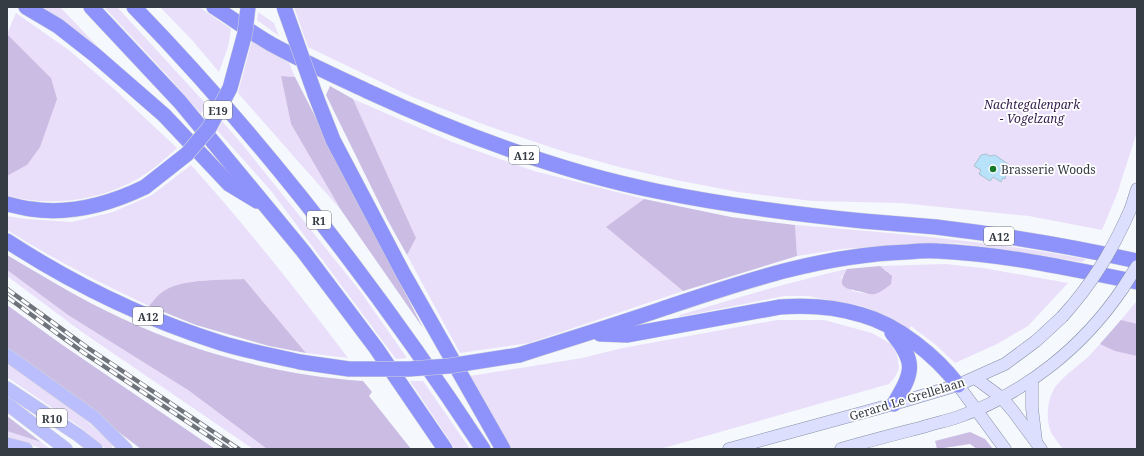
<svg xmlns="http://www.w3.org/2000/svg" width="1144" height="456" font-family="'Noto Serif',serif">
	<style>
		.green { fill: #e9dffa }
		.forest { fill: #cabce3 }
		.building { fill: #b8e1fa; stroke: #aac1cf }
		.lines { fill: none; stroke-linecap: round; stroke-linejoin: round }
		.secondary-casing { stroke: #8491a4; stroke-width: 13 }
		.primary-casing { stroke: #d3d4d6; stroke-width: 14 }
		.highway-casing { stroke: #d3d4d6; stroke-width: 16 }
		.secondary { stroke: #dddffe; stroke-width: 12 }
		.primary { stroke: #bbbefd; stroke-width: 13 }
		.highway { stroke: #8d93fb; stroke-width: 15 }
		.rail-casing { stroke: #6e737a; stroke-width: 4.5 }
		.rail { stroke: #fff; stroke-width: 3; stroke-dasharray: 9; stroke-linecap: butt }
		.secondary-bridge-casing { stroke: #8491a4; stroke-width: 13; stroke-linecap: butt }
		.highway-bridge-casing { stroke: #d3d4d6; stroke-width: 16; stroke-linecap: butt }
		.secondary-bridge { stroke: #dddffe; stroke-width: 12 }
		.highway-bridge { stroke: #8d93fb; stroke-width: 15 }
		.poi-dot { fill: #17792b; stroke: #fff; stroke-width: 1.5 }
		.labels { text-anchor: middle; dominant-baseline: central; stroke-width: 3.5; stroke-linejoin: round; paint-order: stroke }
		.shield { fill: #fff; stroke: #72767c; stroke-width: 1 }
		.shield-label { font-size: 11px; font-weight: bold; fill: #363c44 }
		.park-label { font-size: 12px; font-style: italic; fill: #321d4c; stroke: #fff }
		.poi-label { font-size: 12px; fill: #363c44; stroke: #fff; text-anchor: start }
		.street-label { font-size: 12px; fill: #363c44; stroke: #fff }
	</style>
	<rect width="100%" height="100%" fill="#f5f8fc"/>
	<g class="green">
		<path d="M39,7h21l40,42 -1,2z"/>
		<path d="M104,7h13l89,97 -5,10 -35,-40z"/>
		<path d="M160,7h39l32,22 -3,18 -9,25 -27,-32z"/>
		<path d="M294,7h843v125l-20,62 -15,36 -73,-14 -128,-13 -89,-2 -74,-9 -62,-12 -57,-13 -57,-16 -77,-26 -75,-29 -102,-49z"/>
		<path d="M258,12l16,11 5,13 -22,-16z"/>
		<path d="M16,13l54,38 44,38 63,59c-14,13 -29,26 -47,35 -38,19 -82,23 -123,13v-20l20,-11 24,-87 -44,-44z"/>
		<path d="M252,40l37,23 6,14 -14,-1 10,48 50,86 -103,-117z"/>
		<path d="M353,99l99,43 82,29 110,28 -37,28 76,64 -154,52 -69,10 -53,-98 9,-17z"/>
		<path d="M222,121l24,28 114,142 47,67 -11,1 -124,-167 -55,-62z"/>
		<path d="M191,165c56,62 107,127 157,193l-42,-5 -62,-74c-22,1 -59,0 -77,10 -8,4 -13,11 -18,17 -49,-23 -96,-47 -142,-76v-14l19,3 46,3 41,-10 39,-17z"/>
		<path d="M795,225c98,8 195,16 291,34l-4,3 -67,-11 -58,-8 -56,2 -59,4 -45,7z"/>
		<path d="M945,264l38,4 85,15 -40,43 -31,18 -42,19 -19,-18 -25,-19 -2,4 -25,-15 -19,-8 -57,-11h-24l-105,21 1,-2c55,-17 110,-33 167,-46l-6,9 11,13 16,3 20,-22 -8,-6z"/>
		<path d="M7,270l61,45 120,75 79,59h-14l-171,-117 -75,-56z"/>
		<path d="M1136,302l1,147h-74c-4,-5 -8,-10 -11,-15 -7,-13 -5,-36 4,-48 9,-12 23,-20 34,-31 16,-17 31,-35 46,-53z"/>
		<path d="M777,320h47l48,13 19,11 6,11 2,13 -4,9 -6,7 -229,65h-148l-42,-73 112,-18 41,-10z"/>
		<path d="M7,361l70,51 36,33 -2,4h-5l-26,-22 -73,-50z"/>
		<path d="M410,381h13l47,68h-15z"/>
		<path d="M7,431l34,11 9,7h-8l-13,-5 -22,-5z"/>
	</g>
	<g class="forest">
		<path d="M7,34l44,44 6,21 -17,48 -13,18 -20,11z"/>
		<path d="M281,76l14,1 128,251 -82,-118 -50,-86z"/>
		<path d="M330,86l23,13 63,139 -9,17 -20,-36 -61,-124z"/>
		<path d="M644,199l87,18 64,8 2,31 -114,35 -77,-64z"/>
		<path d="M7,255c37,22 75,45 114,63 77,36 158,57 242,63l9,11 -3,4 42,53h-144l-79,-59 -120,-75 -61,-45z"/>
		<path d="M880,266l12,10 -1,8c-5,4 -10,8 -16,10 -5,1 -9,-1 -13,-2 -16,-4 -27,-3 -15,-23z"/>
		<path d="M244,279l62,74 -37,-7 -73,-21 -47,-19c5,-6 10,-13 18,-17 18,-10 55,-9 77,-10z"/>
		<path d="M7,305l54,39 154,105h-74l-134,-102z"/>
		<path d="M1121,320l16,4v32l-22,-5 -15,-7z"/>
		<path d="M7,416l34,26 -34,-11z"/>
		<path d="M970,432l15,7 8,10h-16l-7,-5 -33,5 -2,-8z"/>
	</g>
	<path class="building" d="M986,154l4,2 5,-1 13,9 -3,15 -2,-1 -2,4 -8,-5 -3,4 -11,-7 2,-4 -7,-4 7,-11z"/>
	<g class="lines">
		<g class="secondary-casing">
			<g id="secondary">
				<path d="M1131,208l6,-19"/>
				<path d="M975,378l27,20 11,13 28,38"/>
				<path d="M1032,380v28l4,33"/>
				<path d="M958,385l47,64"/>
				<path d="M729,449l165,-45 64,-19 47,-21 31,-23 26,-24"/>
				<path d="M841,449c27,-8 55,-15 82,-22 12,-4 24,-6 35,-10 68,-24 125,-70 165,-129"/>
			</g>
		</g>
		<g class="primary-casing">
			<g id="primary">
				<path d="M7,355l88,63 31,31"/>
				<path d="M7,388l71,47 18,14"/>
				<path d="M7,404l59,45"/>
				<path d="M7,444l19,5"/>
			</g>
		</g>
		<g class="highway-casing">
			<g id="highway">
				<path d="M26,7l32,19 37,29 69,60 65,69 28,17"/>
				<path d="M91,7l89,95 123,149 73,97 69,101"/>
				<path d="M134,7c131,135 246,285 349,442"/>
				<path d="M214,7c19,12 38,26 57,37 31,17 64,32 96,47 93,43 189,80 289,100 68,14 138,23 207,30 24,2 48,4 73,6 67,8 134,19 201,34"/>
				<path d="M315,94l18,46 70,133 100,176"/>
				<path d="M7,204c8,2 16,4 24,5 40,6 79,-5 114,-22"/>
				<path d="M7,241c66,43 138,78 214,102 26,8 53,13 79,19"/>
				<path d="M892,333c25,30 21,39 2,71"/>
				<path d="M600,334l27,1 153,-28c27,-2 56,0 82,8 36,10 74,41 96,70"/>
				<path d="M519,355c48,-15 96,-30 143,-46 81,-27 158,-54 245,-57 10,-1 21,-2 31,-1 67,3 133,18 199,31"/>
			</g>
		</g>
		<use href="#secondary" class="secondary"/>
		<use href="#primary" class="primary"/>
		<use href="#highway" class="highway"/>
		<g class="rail-casing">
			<g id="rail">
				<path d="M7,289l81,59 151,101"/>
				<path d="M7,297l77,56 144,96"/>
			</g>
		</g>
		<use href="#rail" class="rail"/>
		<g class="secondary-bridge-casing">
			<g id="secondary-bridge">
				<path d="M1123,288l14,-22"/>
				<path d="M1062,317c31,-34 51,-68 69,-109"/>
			</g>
		</g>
		<g class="highway-bridge-casing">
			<g id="highway-bridge">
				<path d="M284,7l31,87"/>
				<path d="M145,187l42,-33 22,-26 21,-40 15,-55 3,-26"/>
				<path d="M300,362l49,7h60l40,-3 70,-11"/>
			</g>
		</g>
		<use href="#secondary-bridge" class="secondary-bridge"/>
		<use href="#highway-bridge" class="highway-bridge"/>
	</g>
	<circle class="poi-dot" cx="993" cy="169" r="4"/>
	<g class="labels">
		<g class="shield">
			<rect x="204" y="101" width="28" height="18" rx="3"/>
			<rect x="509" y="146" width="30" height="18" rx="3"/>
			<rect x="307" y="211" width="24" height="18" rx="3"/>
			<rect x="984" y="227" width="30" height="18" rx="3"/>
			<rect x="133" y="307" width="30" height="18" rx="3"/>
			<rect x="37" y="409" width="30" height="18" rx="3"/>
		</g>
		<g class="shield-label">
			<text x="218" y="110">E19</text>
			<text x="524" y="155">A12</text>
			<text x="319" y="220">R1</text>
			<text x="999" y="236">A12</text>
			<text x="148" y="316">A12</text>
			<text x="52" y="418">R10</text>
		</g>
		<g class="park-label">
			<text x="1032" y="104">Nachtegalenpark<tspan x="1032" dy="14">- Vogelzang</tspan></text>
		</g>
		<g class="poi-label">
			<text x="1001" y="169">Brasserie Woods</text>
		</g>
		<g class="street-label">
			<text transform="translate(907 399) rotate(-17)">Gerard Le Grellelaan</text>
		</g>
	</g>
	<rect width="1144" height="456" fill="none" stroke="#363c44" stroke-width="16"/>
</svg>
